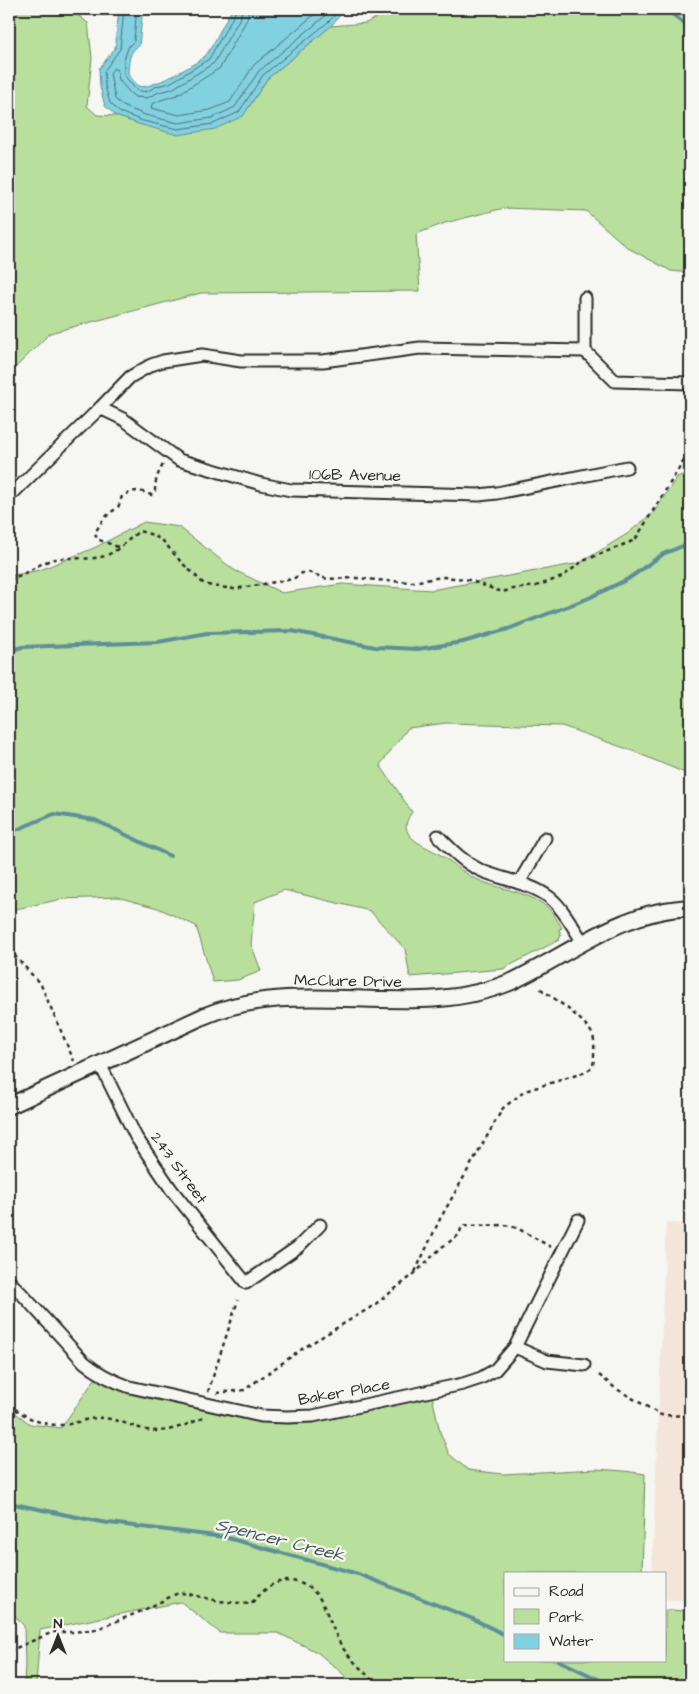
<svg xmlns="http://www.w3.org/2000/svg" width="699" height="1694" font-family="'Architects Daughter',sans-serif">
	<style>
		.built { fill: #f4e5da }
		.green { fill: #b8df9b; stroke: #728563 }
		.water { fill: #82d1e0; stroke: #5f8f98 }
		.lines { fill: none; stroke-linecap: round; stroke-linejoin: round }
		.shore { stroke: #4e6d73; stroke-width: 1 }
		.stream { stroke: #5f8f98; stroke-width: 4 }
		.street-casing { stroke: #2b2b2b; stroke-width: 15 }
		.secondary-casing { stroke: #2b2b2b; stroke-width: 19 }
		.path { stroke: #2b2b2b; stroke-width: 2.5; stroke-dasharray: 4 4; stroke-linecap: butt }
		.street { stroke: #f6f6f2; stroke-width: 11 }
		.secondary { stroke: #f6f6f2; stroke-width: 15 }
		.labels { text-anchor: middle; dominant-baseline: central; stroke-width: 4.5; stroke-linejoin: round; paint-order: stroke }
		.street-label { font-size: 16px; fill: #2b2b2b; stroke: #f6f6f2 }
		.water-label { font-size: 18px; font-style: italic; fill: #415458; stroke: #f6f6f2 }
	</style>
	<rect width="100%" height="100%" fill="#f6f6f2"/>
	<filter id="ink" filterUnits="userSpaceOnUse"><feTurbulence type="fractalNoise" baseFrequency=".02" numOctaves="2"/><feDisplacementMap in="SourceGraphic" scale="10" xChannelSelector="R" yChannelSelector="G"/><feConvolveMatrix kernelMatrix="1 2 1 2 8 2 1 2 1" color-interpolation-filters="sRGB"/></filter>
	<g filter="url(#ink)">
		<path class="built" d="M666,1222l24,3v376l-25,-2v-26h-13z"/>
		<g class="green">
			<path d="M9,9h61l18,14 4,35 -5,48 10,9 19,1 26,9 101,-9 24,-37 64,-53 35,-3 28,-14h296v264l-19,-2 -43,-23 -42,-37 -82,-3 -59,15 -29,11 4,57 -219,2 -151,40 -41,41z"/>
			<path d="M690,472v303l-60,-25 -68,-24 -116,-3 -38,5 -28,37 32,47c-18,24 10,32 27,42 12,7 23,18 35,24 22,11 49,12 69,26 8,5 14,15 19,24l-3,1 2,6 -2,5 -56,29 -93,8 -5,-28 -35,-38 -86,-21 -29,12 -4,42 10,27 -23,9 -25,2 -17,-56 -38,-18 -41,-11 -55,2 -46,10 -7,6v-339l31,-6 54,-22 50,-26 35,5 55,43 48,23 60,-9 89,6 149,-27 47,-29 27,-22 23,-35z"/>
			<path d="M99,1373l14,8 161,36 157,-25 9,40 9,22 19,16 35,4 93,-5 28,2 21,3 -3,99h-137v87h160v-50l25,1v74h-337l-11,-12 -25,-21 -39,-19h-58l-39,-31 -141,28 -4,55h-12l1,-21 -1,-38 -15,-17v-201l21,16 31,4z"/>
		</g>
		<path class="water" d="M119,9h19l4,8 -3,29c-11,5 -10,17 -11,28 3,3 7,10 11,12 9,5 58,-22 66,-30 6,-6 21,-37 27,-47h118l-10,6 -9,11 -64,53 -24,37 -28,13 -37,6 -36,-10 -26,-9 -11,-10 -5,-19 -1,-18 16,-21z"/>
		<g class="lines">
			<g class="shore">
				<path d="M124,9l-4,40 -16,22 1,15 5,17 9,9 24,9 35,8 35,-5 26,-12 24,-37 64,-52 14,-14"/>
				<path d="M133,9l3,9 -2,23 -5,5 -5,13v16l12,15 10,2 11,-6 13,-3 39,-24 26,-46 1,-4"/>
				<path d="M242,9l-1,7 -27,47 -42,26 -13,3 -12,6 -12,-1 -5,-4 -11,-13 -2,-10 -3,-2 -4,5 5,26 8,7 22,9 33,8 34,-5 23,-11 24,-36 64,-53 8,-9"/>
				<path d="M249,9l-2,10 -27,49 -43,27 -16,5 -9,4 -1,4 28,7 31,-5 20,-8 24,-37 67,-56"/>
			</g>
			<g class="stream">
				<path d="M666,9l24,19"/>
				<path d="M9,651l13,-4 136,-5 49,-9 85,-2 83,16 43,2 45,-7 45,-13 81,-31 39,-19 35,-25 27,-11"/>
				<path d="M9,833l45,-19 41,6 75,36"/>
				<path d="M9,1503l92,19 123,15 134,37 115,45 32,16"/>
				<path d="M558,1660l52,25"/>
			</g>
			<g class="street-casing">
				<g id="street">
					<path d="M585,298v53l30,30 75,2"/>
					<path d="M100,408l23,11 56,41 82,24 30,6 188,5 18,-2 130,-26"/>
					<path d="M9,495l5,-3 86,-84 30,-31 21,-12 12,-4 39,-6 39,6h82l97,-13 165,3"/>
					<path d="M438,836c13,13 25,26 42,34 22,10 49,12 69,27 15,11 24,32 35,46"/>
					<path d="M519,883l26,-45"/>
					<path d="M100,1064l36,73 35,52 75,94 52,-36 22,-22"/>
					<path d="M9,1281l12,12 63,69c14,12 29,19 46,25l131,29 26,1 26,-1 150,-32 18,-6 14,-8 20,-23 63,-127"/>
					<path d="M515,1347l32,14 37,4"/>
				</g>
			</g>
			<g class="secondary-casing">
				<path id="secondary" d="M9,1106l195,-90c99,-42 210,8 309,-35 58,-28 111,-72 177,-73"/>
			</g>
			<g class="path">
				<path d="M118,547l-21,-8 -2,-6c6,-11 12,-20 23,-25l4,-12c12,-6 16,-7 29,-1l4,-4c0,-11 3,-18 9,-28"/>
				<path d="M9,579c15,-3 27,-14 42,-19 16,-5 34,1 50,-3 14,-3 27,-17 38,-26l14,4 10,6 18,21 23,22 8,2 22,3 6,-1 53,-9 9,-6 6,-1 19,7 30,-1 30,3 26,1 29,-5 24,2 36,13 11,-3 23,-3 26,-9 21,-16 52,-21 48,-78 7,-15"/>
				<path d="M9,949l32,36 33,76"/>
				<path d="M415,1272l25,-53 63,-111 22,-17 58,-18c10,-4 11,-8 11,-18 0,-6 1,-14 -1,-19 -4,-14 -42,-40 -55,-49"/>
				<path d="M599,1375l16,13 46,27 29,1"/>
				<path d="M208,1392l30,-92"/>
				<path d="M217,1393l27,-3 61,-43 68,-41 40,-31 29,-28 17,-12 2,-6 4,-3 40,-1 12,3 34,19"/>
				<path d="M9,1404c17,14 36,24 60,20 11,-2 22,-7 34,-6 15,1 29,9 44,12 19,4 39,-5 56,-12"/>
				<path d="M9,1651l44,-19h20l24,-3 45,-18 34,-17 8,-1 35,8 31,3c6,-5 11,-11 17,-16 16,-12 38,-8 51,8 8,11 15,35 23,49 9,15 24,26 35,40"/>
			</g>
			<use href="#street" class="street"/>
			<use href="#secondary" class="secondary"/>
		</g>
	</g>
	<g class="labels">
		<g class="street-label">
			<text transform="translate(355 475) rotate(1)">106B Avenue</text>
			<text transform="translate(348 981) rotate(1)">McClure Drive</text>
			<text transform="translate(179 1168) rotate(54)">243 Street</text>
			<text transform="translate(344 1392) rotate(-10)">Baker Place</text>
		</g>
		<g class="water-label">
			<text transform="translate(280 1540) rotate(14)">Spencer Creek</text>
		</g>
	</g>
	<rect width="699" height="1694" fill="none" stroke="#f6f6f2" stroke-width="30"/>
	<rect x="15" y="15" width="669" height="1664" fill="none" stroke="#2b2b2b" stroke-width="2" filter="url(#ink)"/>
	<rect x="504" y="1572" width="162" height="90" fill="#f6f6f2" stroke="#a5a5a2"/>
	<rect x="514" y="1588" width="25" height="8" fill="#f6f6f2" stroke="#a5a5a2"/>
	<text x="549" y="1596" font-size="15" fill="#2b2b2b">Road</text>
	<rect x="514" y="1609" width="25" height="15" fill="#b8df9b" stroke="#a5a5a2"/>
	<text x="549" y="1622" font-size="15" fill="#2b2b2b">Park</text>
	<rect x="514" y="1634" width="25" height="15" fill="#82d1e0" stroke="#a5a5a2"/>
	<text x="549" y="1646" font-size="15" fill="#2b2b2b">Water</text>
	<g transform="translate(58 1636)" stroke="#f6f6f2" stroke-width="4" paint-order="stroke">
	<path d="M0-4L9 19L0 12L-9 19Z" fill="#2b2b2b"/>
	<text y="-8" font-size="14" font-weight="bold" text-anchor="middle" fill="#2b2b2b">N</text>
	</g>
</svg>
